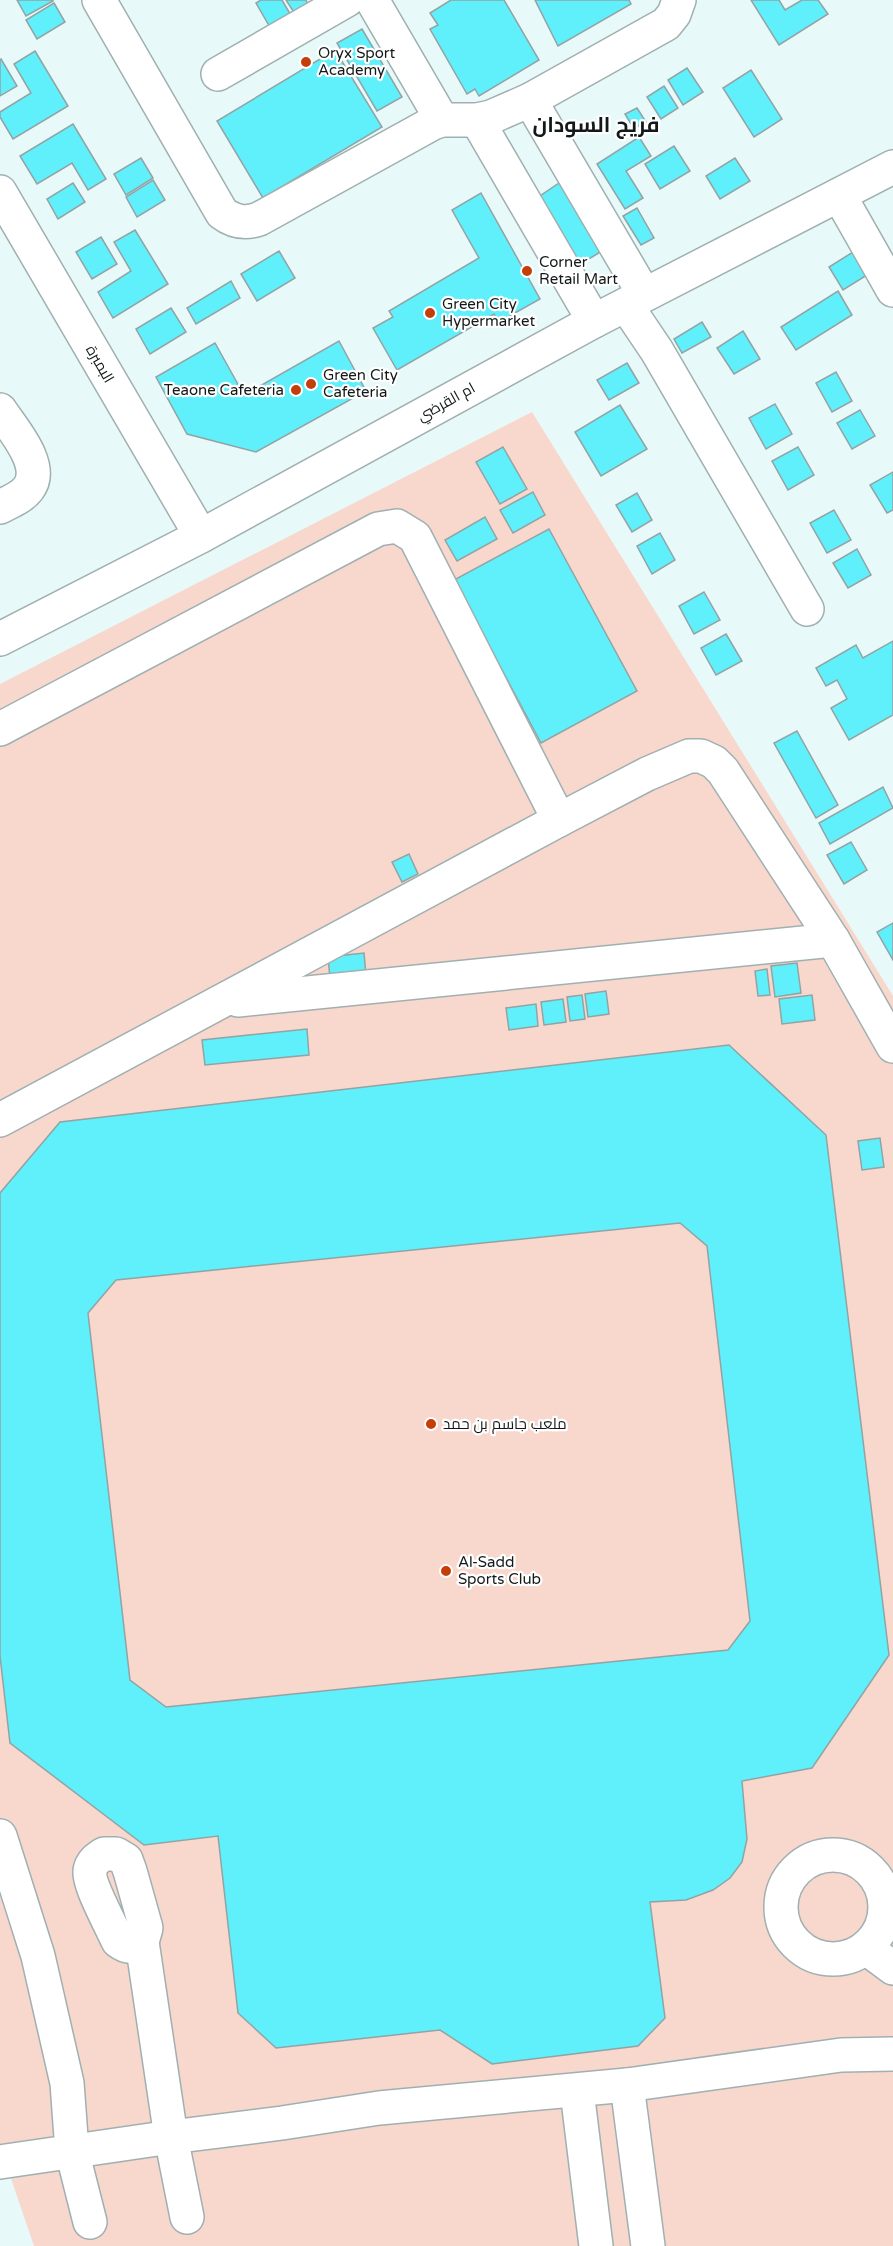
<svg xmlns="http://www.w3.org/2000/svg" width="893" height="2246" font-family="'Varela Round',Cairo,sans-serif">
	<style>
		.pitch { fill: #f8d7cd }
		.building { fill: #5ff0fc; stroke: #93a3a4; stroke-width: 1.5; fill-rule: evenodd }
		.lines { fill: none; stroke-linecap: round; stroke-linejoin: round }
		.minor-casing { stroke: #a0b0b1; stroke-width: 36 }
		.minor { stroke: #fff; stroke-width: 33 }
		.poi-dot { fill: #c53e07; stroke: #fff; stroke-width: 2 }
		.labels { text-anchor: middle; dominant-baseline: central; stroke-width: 4.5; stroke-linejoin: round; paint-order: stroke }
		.poi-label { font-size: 15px; fill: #131919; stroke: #fff; text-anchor: start }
		.street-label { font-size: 15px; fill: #131919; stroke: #fff }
		.district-label { font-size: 21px; font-weight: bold; fill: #131919; stroke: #fff }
	</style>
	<rect width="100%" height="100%" fill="#e8f9fa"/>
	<path class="pitch" d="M532,412l361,584v1250h-859l-34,-100v-1462z"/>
	<g class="building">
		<path d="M17,0h36v1l-27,15z"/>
		<path d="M261,0h21l10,17 -21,12 -15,-26z"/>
		<path d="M286,0h20l3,6 -14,8z"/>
		<path d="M451,0h53l35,60 -60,36 -4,-7 -8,5 -37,-65 8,-4 -8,-12z"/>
		<path d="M535,0h94l2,4 -73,42z"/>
		<path d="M751,0h28l6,10 17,-10h16l10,14 -49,31z"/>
		<path d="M54,3l11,19 -28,17 -11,-19z"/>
		<path d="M362,29l40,68 -25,14 -40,-68z"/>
		<path d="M335,50l47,77 -119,71 -46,-77z"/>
		<path d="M35,51l33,55 -55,33 -13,-22v-5l31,-19 -17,-29z"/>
		<path d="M1,59l16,27 -17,10v-36z"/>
		<path d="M687,68l16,24 -20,13 -15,-25z"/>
		<path d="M751,70l31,49 -28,18 -31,-49z"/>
		<path d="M664,86l14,22 -17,11 -14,-22z"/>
		<path d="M637,108l9,14 -12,7 -9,-15z"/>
		<path d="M73,124l33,55 -18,11 -16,-27 -35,21 -17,-28z"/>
		<path d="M639,137l12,19 -25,15 17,27 -18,11 -28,-45z"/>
		<path d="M674,146l16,25 -30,18 -15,-25z"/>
		<path d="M141,158l12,20 -27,17 -12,-21z"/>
		<path d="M735,158l15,23 -30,18 -14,-23z"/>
		<path d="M153,180l12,20 -28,17 -11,-20z"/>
		<path d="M73,183l12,19 -27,17 -11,-20z"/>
		<path d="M559,183l43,68 -23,14 -42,-67z"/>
		<path d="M481,193l59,106 -41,23 -5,-8 -97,56 -24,-42 20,-11 -4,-6 90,-53 -27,-48z"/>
		<path d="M637,208l17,30 -13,7 -18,-29z"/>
		<path d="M135,230l33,54 -55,34 -15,-26 33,-21 -17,-29z"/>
		<path d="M101,237l16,27 -25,15 -16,-27z"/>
		<path d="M279,251l16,27 -38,23 -16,-27z"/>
		<path d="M853,252l14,23 -24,15 -14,-23z"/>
		<path d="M231,281l9,17 -44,26 -9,-16z"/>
		<path d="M838,291l14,24 -56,35 -15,-23z"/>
		<path d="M171,308l15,24 -36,22 -14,-25z"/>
		<path d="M702,322l9,15 -29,16 -8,-14z"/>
		<path d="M743,331l17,28 -26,15 -17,-26z"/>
		<path d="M339,341l27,50 -110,61 -69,-18 -31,-57 59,-34 29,52z"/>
		<path d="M627,363l12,20 -30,17 -12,-20z"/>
		<path d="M836,372l16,29 -20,11 -16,-29z"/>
		<path d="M775,404l17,30 -26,15 -17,-31z"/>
		<path d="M620,405l27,44 -46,27 -26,-44z"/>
		<path d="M860,410l15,26 -23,13 -15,-26z"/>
		<path d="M503,447l24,42 -27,15 -24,-42z"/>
		<path d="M798,447l16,28 -26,15 -16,-29z"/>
		<path d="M893,472v38l-6,3 -17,-28z"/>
		<path d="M533,492l12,23 -32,18 -13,-23z"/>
		<path d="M637,493l15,27 -20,12 -16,-27z"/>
		<path d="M834,510l17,30 -24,13 -17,-30z"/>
		<path d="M485,517l12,22 -40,22 -12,-21z"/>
		<path d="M549,529l88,162 -96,52 -87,-163z"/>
		<path d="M660,533l15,27 -23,14 -15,-28z"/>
		<path d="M857,549l14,26 -23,13 -15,-25z"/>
		<path d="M704,592l16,28 -26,14 -15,-28z"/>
		<path d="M726,634l16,27 -26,14 -15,-27z"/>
		<path d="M893,641v74l-44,25 -18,-32 16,-9 -10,-19 -11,6 -10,-18 40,-23 7,13z"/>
		<path d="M797,731l41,74 -22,13 -42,-75z"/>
		<path d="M883,787l10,21 -63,36 -11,-21z"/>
		<path d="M851,842l16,28 -23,14 -17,-29z"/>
		<path d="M409,854l9,20 -16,8 -10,-20z"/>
		<path d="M893,923v37l-16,-28z"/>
		<path d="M364,953l2,22 -36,3 -2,-21z"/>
		<path d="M797,963l4,30 -26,4 -4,-31z"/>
		<path d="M767,969l3,26 -12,1 -3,-25z"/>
		<path d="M606,991l3,23 -21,3 -3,-23z"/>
		<path d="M582,995l3,24 -15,2 -3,-24z"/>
		<path d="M812,995l3,25 -33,4 -3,-25z"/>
		<path d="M563,999l3,23 -22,3 -3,-23z"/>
		<path d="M536,1004l2,22 -29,4 -3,-22z"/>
		<path d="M307,1029l2,26 -104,10 -3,-25z"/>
		<path d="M729,1045l97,90 63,520 -77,113 -70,13 5,58 -5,23 -12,16 -17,12 -27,10 -36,2 15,116 -27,28 -146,18 -52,-34 -164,18 -38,-35 -20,-177 -74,9 -134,-102 -10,-87v-463l60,-71zM680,1223l27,23 43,375 -22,29 -562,57 -36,-27 -42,-367 28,-33z"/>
		<path d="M880,1138l4,29 -22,3 -4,-29z"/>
	</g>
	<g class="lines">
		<g class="minor-casing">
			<g id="minor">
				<path d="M99,0l123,213c12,9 23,11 37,6l174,-96 9,-3h35l14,-3 39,-17 136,-76 8,-10 5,-14"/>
				<path d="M372,0l70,120"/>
				<path d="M218,74l129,-74"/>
				<path d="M530,100l114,194"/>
				<path d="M477,120l117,201"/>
				<path d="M0,192l201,344"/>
				<path d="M839,195l54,95"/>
				<path d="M626,305l31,46 150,258"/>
				<path d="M0,410c13,20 46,56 28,79 -7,9 -19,13 -28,18"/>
				<path d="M0,639l201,-103 393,-215 299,-154"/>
				<path d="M0,729l378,-200 19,-3 18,11 144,283"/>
				<path d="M238,1000l595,-60"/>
				<path d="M0,1120l559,-300 88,-46 42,-18h12l13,6 9,9 110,169 60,106"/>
				<path d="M0,1836l38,120 29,127 5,68 18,71"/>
				<path d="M104,1854h12l10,6 4,11 16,57 -4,14c-9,6 -15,6 -24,-1 -6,-14 -30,-57 -28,-70 1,-9 8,-13 14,-17z"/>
				<circle cx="833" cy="1907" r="52"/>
				<path d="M142,1942l29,195 16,80"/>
				<path d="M866,1948l27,20"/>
				<path d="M627,2085l21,161"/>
				<path d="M577,2091l19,155"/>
				<path d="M0,2162l171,-25 111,-14 97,-15 248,-23 214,-30 52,-1"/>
			</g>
		</g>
		<use href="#minor" class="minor"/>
	</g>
	<g class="poi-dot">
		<circle cx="306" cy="62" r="6"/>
		<circle cx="527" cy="271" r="6"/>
		<circle cx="430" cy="313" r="6"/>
		<circle cx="311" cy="384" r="6"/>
		<circle cx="296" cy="390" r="6"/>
		<circle cx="431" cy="1424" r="6"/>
		<circle cx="446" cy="1571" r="6"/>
	</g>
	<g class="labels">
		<g class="poi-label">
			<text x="318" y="53">Oryx Sport<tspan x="318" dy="17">Academy</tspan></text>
			<text x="539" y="262">Corner<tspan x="539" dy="17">Retail Mart</tspan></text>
			<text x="442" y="304">Green City<tspan x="442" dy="17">Hypermarket</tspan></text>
			<text x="323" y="375">Green City<tspan x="323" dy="17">Cafeteria</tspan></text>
			<text x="284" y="390" text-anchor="end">Teaone Cafeteria</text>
			<text x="443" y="1424">ملعب جاسم بن حمد</text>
			<text x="458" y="1562">Al-Sadd<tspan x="458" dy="17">Sports Club</tspan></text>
		</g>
		<g class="street-label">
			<text transform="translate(100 364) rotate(60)">البمبرة</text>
			<text transform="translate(446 402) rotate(-29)">ام القرضي</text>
		</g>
		<g class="district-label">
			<text x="596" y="125">فريج السودان</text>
		</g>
	</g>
</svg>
